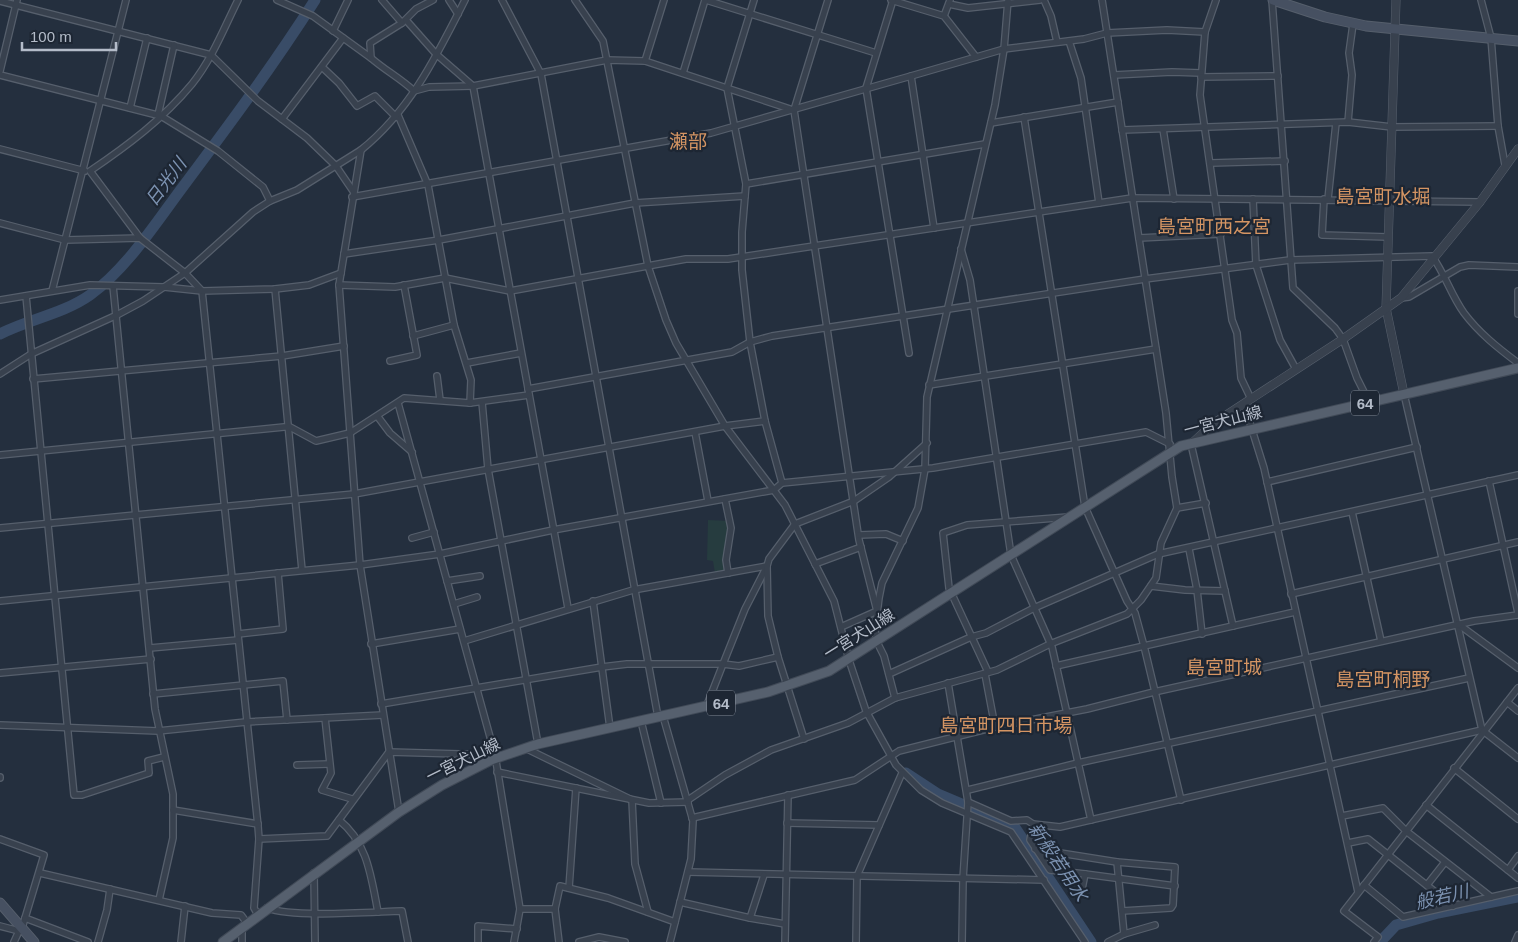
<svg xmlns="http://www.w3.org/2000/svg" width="1518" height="942" font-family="Helvetica,'Noto Sans JP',sans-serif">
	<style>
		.green { fill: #263c3f }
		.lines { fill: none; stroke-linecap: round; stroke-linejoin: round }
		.river { stroke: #394c67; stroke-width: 11 }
		.minor-casing { stroke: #565f6c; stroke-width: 8 }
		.tertiary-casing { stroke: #565f6c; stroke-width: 9 }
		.secondary-casing { stroke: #565f6c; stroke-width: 11 }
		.primary-casing { stroke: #414a57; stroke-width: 11 }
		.minor { stroke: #38414e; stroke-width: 5.5 }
		.tertiary { stroke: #38414e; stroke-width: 8 }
		.secondary { stroke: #465061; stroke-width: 9 }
		.primary { stroke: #56606e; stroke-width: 9 }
		.labels { text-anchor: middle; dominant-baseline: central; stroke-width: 4.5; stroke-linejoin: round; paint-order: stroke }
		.shield { fill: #1d2633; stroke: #878f9c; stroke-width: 1 }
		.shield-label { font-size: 15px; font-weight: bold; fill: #b4bcc9 }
		.street-label { font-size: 16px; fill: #b4bcc9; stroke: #1d2633 }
		.water-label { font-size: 18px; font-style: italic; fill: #7c92b1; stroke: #1d2633 }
		.quarter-label { font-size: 19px; fill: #d59563; stroke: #1d2633 }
	</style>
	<rect width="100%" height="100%" fill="#242f3e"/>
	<path class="green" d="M708,520l21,1 -4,50 -10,2 -2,-12 -6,-1z"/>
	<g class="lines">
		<g class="river">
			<path d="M0,334c29,-15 63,-20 90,-39 35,-25 64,-69 89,-103 47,-63 94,-126 136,-192"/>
			<path d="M906,773l32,21 76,32 77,116"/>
			<path d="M1380,942l16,-17 42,-12 80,-16"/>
		</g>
		<g class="minor-casing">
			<g id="minor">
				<path d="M277,0l36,16 58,42"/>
				<path d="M382,0l20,23"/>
				<path d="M433,0l-17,9 -14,14 -32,20 1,15c15,13 29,20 43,33l15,-4 44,-1 134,-26 38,1 148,49"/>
				<path d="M449,0l9,14"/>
				<path d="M502,0l39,74 117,643"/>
				<path d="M575,0l28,41 45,225 18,54 10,23 49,83 60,79 49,96 15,59 17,51 30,54 25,25 21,13 69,29 74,110"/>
				<path d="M706,0l170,53"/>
				<path d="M828,0l-34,110 65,430 18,71 -36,16"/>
				<path d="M891,0l53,16 32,41"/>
				<path d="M893,0l-27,88 43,265"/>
				<path d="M1044,0l7,16 6,26"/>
				<path d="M1216,0l-11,32 -5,63 32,225 5,13 4,45 10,21"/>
				<path d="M1272,0l21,288 42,40 8,11 14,39 12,24"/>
				<path d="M1481,0l10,38 7,88 7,39"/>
				<path d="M0,1l211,54 47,46 49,37 29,28 17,25"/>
				<path d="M949,4l19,4 72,-8"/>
				<path d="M944,16l6,-16"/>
				<path d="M406,20l30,34 37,32 95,522"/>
				<path d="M333,31l15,-31"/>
				<path d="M1069,41l12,37 18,125"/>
				<path d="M645,61l19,-61"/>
				<path d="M322,67l17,16 18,23 18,-10 21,21"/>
				<path d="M0,71l17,-71"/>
				<path d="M683,73l22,-73"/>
				<path d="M0,75l161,41 57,35 45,36 7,14"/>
				<path d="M1114,75l58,-3 29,1"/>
				<path d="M911,76l93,-27 80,-10 23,-6 60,-3 38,2"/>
				<path d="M1201,77l77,-1"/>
				<path d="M130,108l17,-70"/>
				<path d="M158,115l16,-70"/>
				<path d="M398,115l30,70 26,140 17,55 -1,23"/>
				<path d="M1024,117l61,390 42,94 8,12 9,33 -88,20"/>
				<path d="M282,119l61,-81"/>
				<path d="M1348,122l4,-47 -3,-22 4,-29"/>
				<path d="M991,123l127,-21"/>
				<path d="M1163,129l11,70"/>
				<path d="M1122,130l226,-8 44,5 106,-1"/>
				<path d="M0,149l85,22"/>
				<path d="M1211,163l74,-2"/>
				<path d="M746,184l239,-40"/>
				<path d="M352,197l359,-64 200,-57 23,152"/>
				<path d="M1253,199l3,66 24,75 16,29"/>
				<path d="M1324,199l-2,36 66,2"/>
				<path d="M1328,199l8,-76"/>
				<path d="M0,223l65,17 75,-2 45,35 17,18 56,535 1,13 -5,69 4,7"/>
				<path d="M140,238l-50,-67c37,-25 73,-52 102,-87 20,-25 32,-56 46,-84"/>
				<path d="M1139,238l82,-4"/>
				<path d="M961,249l9,31 41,275 41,92 39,173"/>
				<path d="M344,254l95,-14 196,-37 110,-7"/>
				<path d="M339,285l56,2 50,-9 65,13 176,-32h42l404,-61 348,4"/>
				<path d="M113,286l42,423 18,85v44l-14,62"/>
				<path d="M275,289l27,281"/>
				<path d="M52,291l74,-291"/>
				<path d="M1518,291v23"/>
				<path d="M26,296l48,499h8l67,-22 -1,-12 16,-4"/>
				<path d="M1401,298l8,-1 51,-30 9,-2 49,2"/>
				<path d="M0,300l90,-15 74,2 38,4 73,-2 34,-4 32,-12"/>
				<path d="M413,336l41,-11"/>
				<path d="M390,361l27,-6 -13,-70"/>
				<path d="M467,363l54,-10"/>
				<path d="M0,374l31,-20 86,-39 26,-14 42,-28 68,-61 17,-11 27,-11 64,-40"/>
				<path d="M437,376l3,24"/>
				<path d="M33,379l249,-23 62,-10"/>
				<path d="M929,385l227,-36"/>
				<path d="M528,389l204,-37 18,-10 22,-6 373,-57 145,-19 142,-4c13,18 19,39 32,57 15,20 34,35 54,50"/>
				<path d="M1404,394l78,336 36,28"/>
				<path d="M482,402l6,67 50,275"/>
				<path d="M398,403l97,352 25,154 -6,33"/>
				<path d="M1244,404l20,64 94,424"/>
				<path d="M378,417l12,16 22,19"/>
				<path d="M695,432l13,69"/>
				<path d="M1191,444l42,182"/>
				<path d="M0,455l284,-28h6l26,14 34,-8 54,-35 66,5 59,-8"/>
				<path d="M1489,481l29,132"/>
				<path d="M1267,482l150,-35"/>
				<path d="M782,483l151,-15 213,-36 24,12"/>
				<path d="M725,499l6,29 -5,32 2,13"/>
				<path d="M1177,508l29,-5"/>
				<path d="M1352,512l29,129"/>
				<path d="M0,528l354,-34 371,-68 40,-5"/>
				<path d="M859,535l27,-1 17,7"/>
				<path d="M412,538l22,-6"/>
				<path d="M1189,549l8,41 5,44"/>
				<path d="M815,564l46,-17"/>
				<path d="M766,568l-21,41 -22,55 16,2 39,-9"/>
				<path d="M447,581l33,-5"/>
				<path d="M1151,586l34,4 40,1"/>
				<path d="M1291,594l227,-52"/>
				<path d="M0,601l360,-36 80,-11 113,-24 221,-40 8,-7 -17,-62 -15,-79 -8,-72v-38l4,-48 -19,-96 27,-88"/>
				<path d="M593,601l17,127"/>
				<path d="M454,604l23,-7"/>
				<path d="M1458,624l60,44"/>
				<path d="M238,634l45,-5 -5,-56"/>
				<path d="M464,641l169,-51 134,-24"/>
				<path d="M371,644l89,-15"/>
				<path d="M150,648l88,-8"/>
				<path d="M988,672l-39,-84 -6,-55 24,-8 101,-8"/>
				<path d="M0,673l151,-14"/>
				<path d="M889,674l82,-37 15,-4 48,-25 124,-54 360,-79"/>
				<path d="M985,674l10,53"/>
				<path d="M948,683l20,119 -5,77 -1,63"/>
				<path d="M153,694l130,-13 4,39"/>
				<path d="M895,698l-11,-42 -7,-14 -2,-12 4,-32 3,-15 36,-75 7,-39 2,-72 68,-292 9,-56 4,-49"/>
				<path d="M1507,702l11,9"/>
				<path d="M381,704l221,-37 25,-3h96l-16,41"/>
				<path d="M663,716l30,105 -2,38 -21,83"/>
				<path d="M325,718l6,55 -9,17 30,9"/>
				<path d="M641,721l20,82"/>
				<path d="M0,725l158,6 88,-9 137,-7"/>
				<path d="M804,739l-26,-82 -10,-41 -1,-50 2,-7 26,-35 59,-23 35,-24 38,-34"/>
				<path d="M525,748l107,52 3,64 13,48"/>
				<path d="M297,765l32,-1"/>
				<path d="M1454,768l64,51"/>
				<path d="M497,772l152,31 39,-1"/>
				<path d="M0,777v1"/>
				<path d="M968,790l110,-27 391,-85"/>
				<path d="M688,800l37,-25 46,-25 77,-27 47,-25 102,-28 53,-26 77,-30 14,-14 15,-22 5,-35 16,-35 -5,-31 -6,-64 -64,-413"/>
				<path d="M1181,800l-37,-154 151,-34"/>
				<path d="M968,802l43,19 16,-1 6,4"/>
				<path d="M1426,805l92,73"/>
				<path d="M173,810l85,14"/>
				<path d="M399,812l-39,-247 -21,-280 22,-135c49,-39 76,-95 104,-150"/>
				<path d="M1342,816l41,-8 23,23 85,66"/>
				<path d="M692,818l163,-38 44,-29 96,-24 92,-18 67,-17 320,-71 44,-6"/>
				<path d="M339,820c29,23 32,57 39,92"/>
				<path d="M787,823l92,2"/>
				<path d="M0,839l44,16 -22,73 -3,3 -19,-5"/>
				<path d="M259,839l68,-3 62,-84 106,3"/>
				<path d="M1348,843l20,-4 85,67"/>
				<path d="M1035,849l82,13 58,5 -2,38 -2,3 -49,3"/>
				<path d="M1117,862l7,72"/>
				<path d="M1508,870l10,-14"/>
				<path d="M688,872l356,8"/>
				<path d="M40,873l172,40 29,2 6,8"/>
				<path d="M314,873l1,69"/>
				<path d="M1085,874l90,12"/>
				<path d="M1364,885l39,32 115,-26"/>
				<path d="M1427,885l18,-23"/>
				<path d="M569,888l7,-100"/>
				<path d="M1082,889l3,-15 -35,-4 -20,-30 3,-16 27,3 422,-97"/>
				<path d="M680,902l70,16 14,-43"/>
				<path d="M267,908c27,10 103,4 135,3l6,31"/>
				<path d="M520,909h35"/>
				<path d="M25,918l63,24"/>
				<path d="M750,918l35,6"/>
				<path d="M242,927v15"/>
				<path d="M14,942l5,-11"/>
				<path d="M98,942l9,-32 3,-21"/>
				<path d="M181,942l4,-36"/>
				<path d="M478,942v-16l39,3"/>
				<path d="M559,942l-4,-33 5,-23 48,12 67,24"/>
				<path d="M579,942l20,-5 26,5"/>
				<path d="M785,942l3,-147"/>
				<path d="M856,942l1,-66 45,-103"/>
				<path d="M1108,942l16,-8 31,-9"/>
				<path d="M1374,942l4,-5 -34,-26 174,-223"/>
				<path d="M1515,942l3,-7"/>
			</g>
		</g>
		<g class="tertiary-casing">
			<g id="tertiary">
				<path d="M1396,0l-10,308 18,86"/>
				<path d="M1191,444l23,-21 129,-84 58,-41 79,-96 38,-53"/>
			</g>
		</g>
		<g class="secondary-casing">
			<g id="secondary">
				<path d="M1273,0l52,17 41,9 152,15"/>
				<path d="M0,903l34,39"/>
			</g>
		</g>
		<g class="primary-casing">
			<path id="primary" d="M223,942l176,-130 43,-27 49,-25 47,-16 230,-52 61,-21 352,-225 337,-78"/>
		</g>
		<use href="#minor" class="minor"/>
		<use href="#tertiary" class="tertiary"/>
		<use href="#secondary" class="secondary"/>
		<use href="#primary" class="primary"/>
	</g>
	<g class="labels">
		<g class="shield">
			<rect x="1351" y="390.5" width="28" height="25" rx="4"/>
			<rect x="707" y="690.5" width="28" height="25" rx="4"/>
		</g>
		<g class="shield-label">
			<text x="1365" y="403">64</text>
			<text x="721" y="703">64</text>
		</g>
		<g class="street-label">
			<text transform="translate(1223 421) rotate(-14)">一宮犬山線</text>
			<text transform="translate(859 634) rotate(-32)">一宮犬山線</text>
			<text transform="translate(463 760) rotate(-26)">一宮犬山線</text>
		</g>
		<g class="water-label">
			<text transform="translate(166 182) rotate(-53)">日光川</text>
			<text transform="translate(1058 862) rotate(56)">新般若用水</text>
			<text transform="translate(1442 897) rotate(-13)">般若川</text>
		</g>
		<g class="quarter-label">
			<text x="688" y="141">瀬部</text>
			<text x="1383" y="196">島宮町水堀</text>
			<text x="1214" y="226">島宮町西之宮</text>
			<text x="1224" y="667">島宮町城</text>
			<text x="1383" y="679">島宮町桐野</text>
			<text x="1006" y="725">島宮町四日市場</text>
		</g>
	</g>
	<path d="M22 42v8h94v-8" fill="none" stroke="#b4bcc9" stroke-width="2.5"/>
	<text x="30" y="42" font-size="15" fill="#b4bcc9" stroke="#1d2633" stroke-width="4" paint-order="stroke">100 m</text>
</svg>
